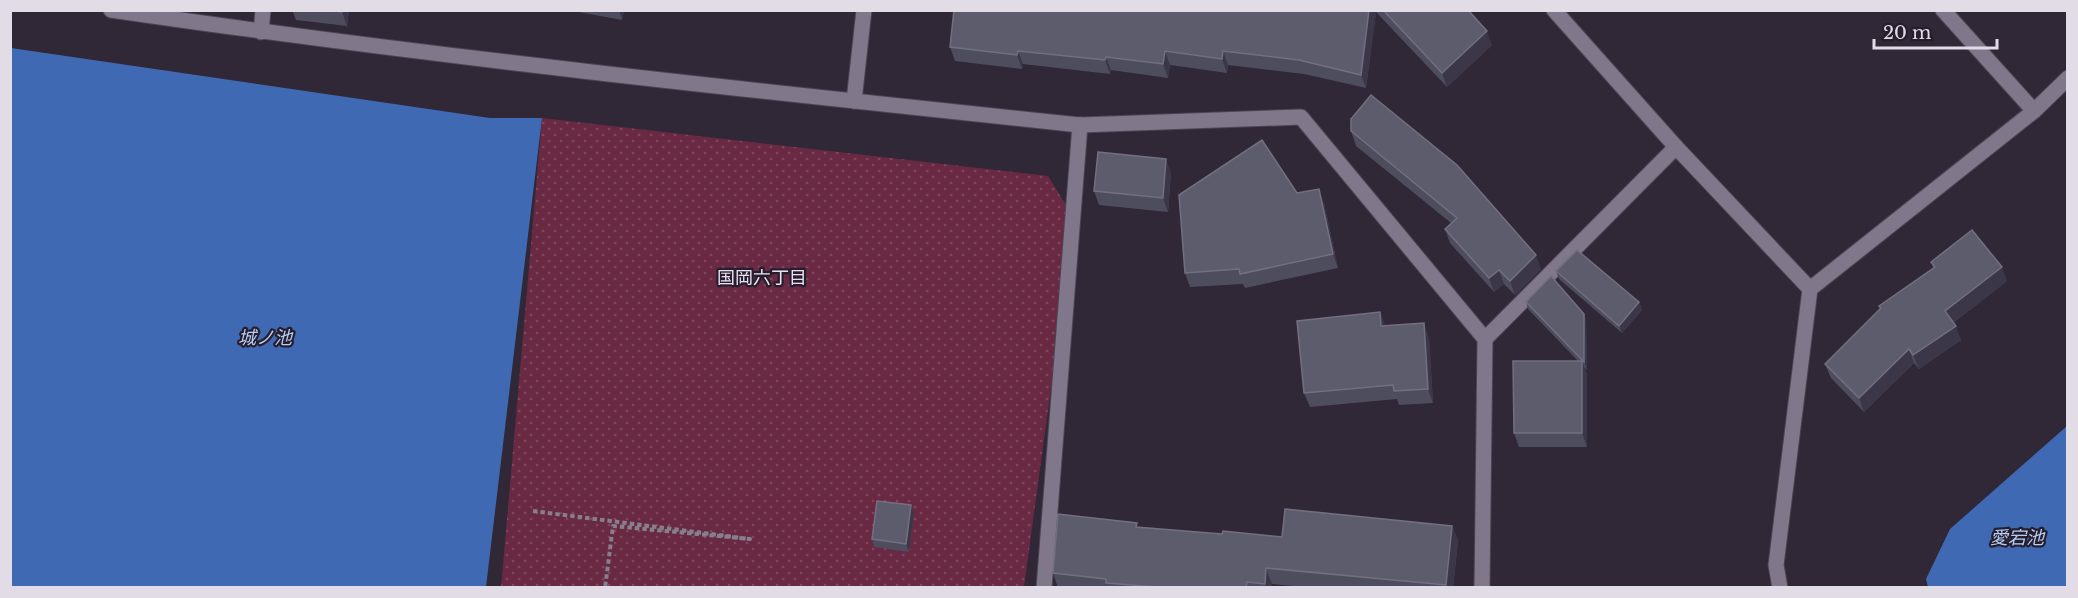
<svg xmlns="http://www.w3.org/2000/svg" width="2078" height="598" font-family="'Libre Baskerville','Noto Sans JP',serif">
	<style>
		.park { fill: url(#park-dots) }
		.water { fill: #3f69b2 }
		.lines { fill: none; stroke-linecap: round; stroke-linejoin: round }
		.street-casing { stroke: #4c4552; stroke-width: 17 }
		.path { stroke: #867f8c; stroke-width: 4; stroke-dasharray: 4.5 3; stroke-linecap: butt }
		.street { stroke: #81778a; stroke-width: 15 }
		.wall { fill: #4d4d5e }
		.shaded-wall { fill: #3b3748 }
		.building { fill: #5d5c6d; stroke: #727080; stroke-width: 1.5 }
		.labels { text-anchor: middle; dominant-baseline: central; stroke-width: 4.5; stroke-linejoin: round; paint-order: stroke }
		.neighbourhood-label { font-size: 18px; fill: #eadff3; stroke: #261e2d }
		.water-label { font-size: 18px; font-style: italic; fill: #b6cef6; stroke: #261e2d }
	</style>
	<defs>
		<pattern id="park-dots" width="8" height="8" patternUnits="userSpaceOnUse" patternTransform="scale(1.5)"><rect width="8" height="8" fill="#692942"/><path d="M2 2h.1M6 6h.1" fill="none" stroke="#7e475d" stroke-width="1.8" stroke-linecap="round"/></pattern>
	</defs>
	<rect width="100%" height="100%" fill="#302737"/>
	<path class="park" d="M542,118l506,58 26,42 -50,369 -523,1z"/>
	<g class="water">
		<path d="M11,48l479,70h52l-56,469h-475z"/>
		<path d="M2067,426v161h-139l-2,-8 24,-50z"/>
	</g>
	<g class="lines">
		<g class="street-casing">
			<g id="street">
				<path d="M111,10c322,47 646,81 969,115l-36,463"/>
				<path d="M1554,10l122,137 134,142"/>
				<path d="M1943,10l91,101"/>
				<path d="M261,32l2,-22"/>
				<path d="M854,101l10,-91"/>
				<path d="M1080,125l221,-8 184,222 -3,249"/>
				<path d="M1485,339l191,-192"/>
				<path d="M1780,588l-4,-23 34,-276 224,-178 34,-33"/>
			</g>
		</g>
		<path class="path" d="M533,511l217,28 -137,-13 -8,62"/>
		<use href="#street" class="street"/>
	</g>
	<g class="wall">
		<path d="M292,10h57l-2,16 -51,-6z"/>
		<path d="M568,10h56l-2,10z"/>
		<path d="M954,10h514l24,35 -45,42 -71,-75 -10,76 -62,-14 -76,-9 -1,8 -57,-8 -2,13 -57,-8 -1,4 -87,-10 -1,5 -67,-8 -5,-14z"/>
		<path d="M1351,131l190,138 -26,26 -11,-11 -10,8 -44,-49 -5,-14 6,-6 -95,-77z"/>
		<path d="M1171,173l-3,39 -69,-7 -5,-14z"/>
		<path d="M1297,193l27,10 14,65 -93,20 -2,-4 -53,3 -5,-14z"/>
		<path d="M1931,262l76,19 -54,42 8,17 -42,29 -5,-6 -50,49 -33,-34 -6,-14 55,-55 -1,-3 54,-38z"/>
		<path d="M1556,271l83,31 3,8 -20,23 -63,-54z"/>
		<path d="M1526,302l58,12 2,7 1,49 -3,-3 3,8v72h-68l-5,-14 64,-72 -50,-52z"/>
		<path d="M1380,312l5,14 44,12 4,65 -34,2 -2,-6 -87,8 -6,-14z"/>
		<path d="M911,505l3,7 -5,40 -35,-5 -2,-8z"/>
		<path d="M1452,526l6,15 -5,47h-140l-41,-4v4h-214l-5,-15 85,-45 84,6 60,3z"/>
	</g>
	<g class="shaded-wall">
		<path d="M342,10h7l-2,16 -5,-14z"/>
		<path d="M619,10h5l-2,10z"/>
		<path d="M1369,10h6l1,2 -10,76 -5,-13z"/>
		<path d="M1487,31l5,14 -45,42 -5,-14z"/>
		<path d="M1018,51l5,13 -1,5 -5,-14z"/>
		<path d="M1165,51l5,14 -2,13 -5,-14z"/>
		<path d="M1223,51l5,14 -1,8 -5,-14z"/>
		<path d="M1106,57l5,13 -1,4 -5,-14z"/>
		<path d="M1166,159l5,14 -3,39 -5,-14z"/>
		<path d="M1319,189l5,14 14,65 -5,-14z"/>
		<path d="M1536,255l5,14 -26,26 -5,-14z"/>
		<path d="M2002,267l5,14 -57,44 -5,-14z"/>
		<path d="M1499,270l5,14 -10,8 -5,-14z"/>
		<path d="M1639,302l3,8 -20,23 -3,-7z"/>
		<path d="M1380,312l5,14h-4z"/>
		<path d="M1584,314l2,7 1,49 -3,-8z"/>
		<path d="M1424,323l5,15 4,65 -5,-14z"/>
		<path d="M1956,326l5,14 -42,29 -6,-14z"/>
		<path d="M1909,349l5,14 -50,49 -5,-14z"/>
		<path d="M1582,361l5,14v72l-5,-14z"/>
		<path d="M911,505l3,7 -5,40 -3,-8z"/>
		<path d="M1452,526l6,15 -5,47h-6l-1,-3z"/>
		<path d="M1266,568l6,16v4h-6l-1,-4z"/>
	</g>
	<g class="building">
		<path d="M325,10h17v2z"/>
		<path d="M954,10h415l-8,65 -62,-15 -76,-9 -1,8 -57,-8 -2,13 -57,-7 -1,3 -87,-9 -1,4 -67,-8z"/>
		<path d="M1383,10h85l19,21 -45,42z"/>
		<path d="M1371,95l86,70 79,90 -26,26 -11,-11 -10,8 -44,-49 12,-11 -106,-87v-12z"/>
		<path d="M1262,140l35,53 22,-4 14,65 -93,20 -1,-5 -54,4 -6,-78z"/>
		<path d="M1098,152l68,7 -3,39 -69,-7z"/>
		<path d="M1972,230l30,37 -57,44 11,15 -43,29 -4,-6 -50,49 -34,-34 56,-56 -2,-2 56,-39 -4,-5z"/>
		<path d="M1577,250l62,52 -20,24 -63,-55z"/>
		<path d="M1551,276l33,38v48l-58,-60z"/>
		<path d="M1380,312l1,14 43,-3 4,66 -34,2 -1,-6 -89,8 -7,-72z"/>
		<path d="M1513,361h69v72h-68z"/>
		<path d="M877,501l34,4 -5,39 -34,-5z"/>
		<path d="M1285,509l167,17 -6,59 -180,-17 -1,16 -18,-2 -1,6h-76l-64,-5v-4l-53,-6 5,-59 79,9 -1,4 86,7 1,-3 59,6z"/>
	</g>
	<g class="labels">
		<g class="neighbourhood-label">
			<text x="762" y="278">国岡六丁目</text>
		</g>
		<g class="water-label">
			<text x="265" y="338">城ノ池</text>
			<text x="2017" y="538">愛宕池</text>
		</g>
	</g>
	<rect width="2078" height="598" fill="none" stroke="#e1dce6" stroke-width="24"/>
	<path d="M1874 39v9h123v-9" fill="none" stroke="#e1dce6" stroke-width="3"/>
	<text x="1883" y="39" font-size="18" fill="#e1dce6" stroke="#261e2d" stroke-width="4.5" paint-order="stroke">20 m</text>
</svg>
